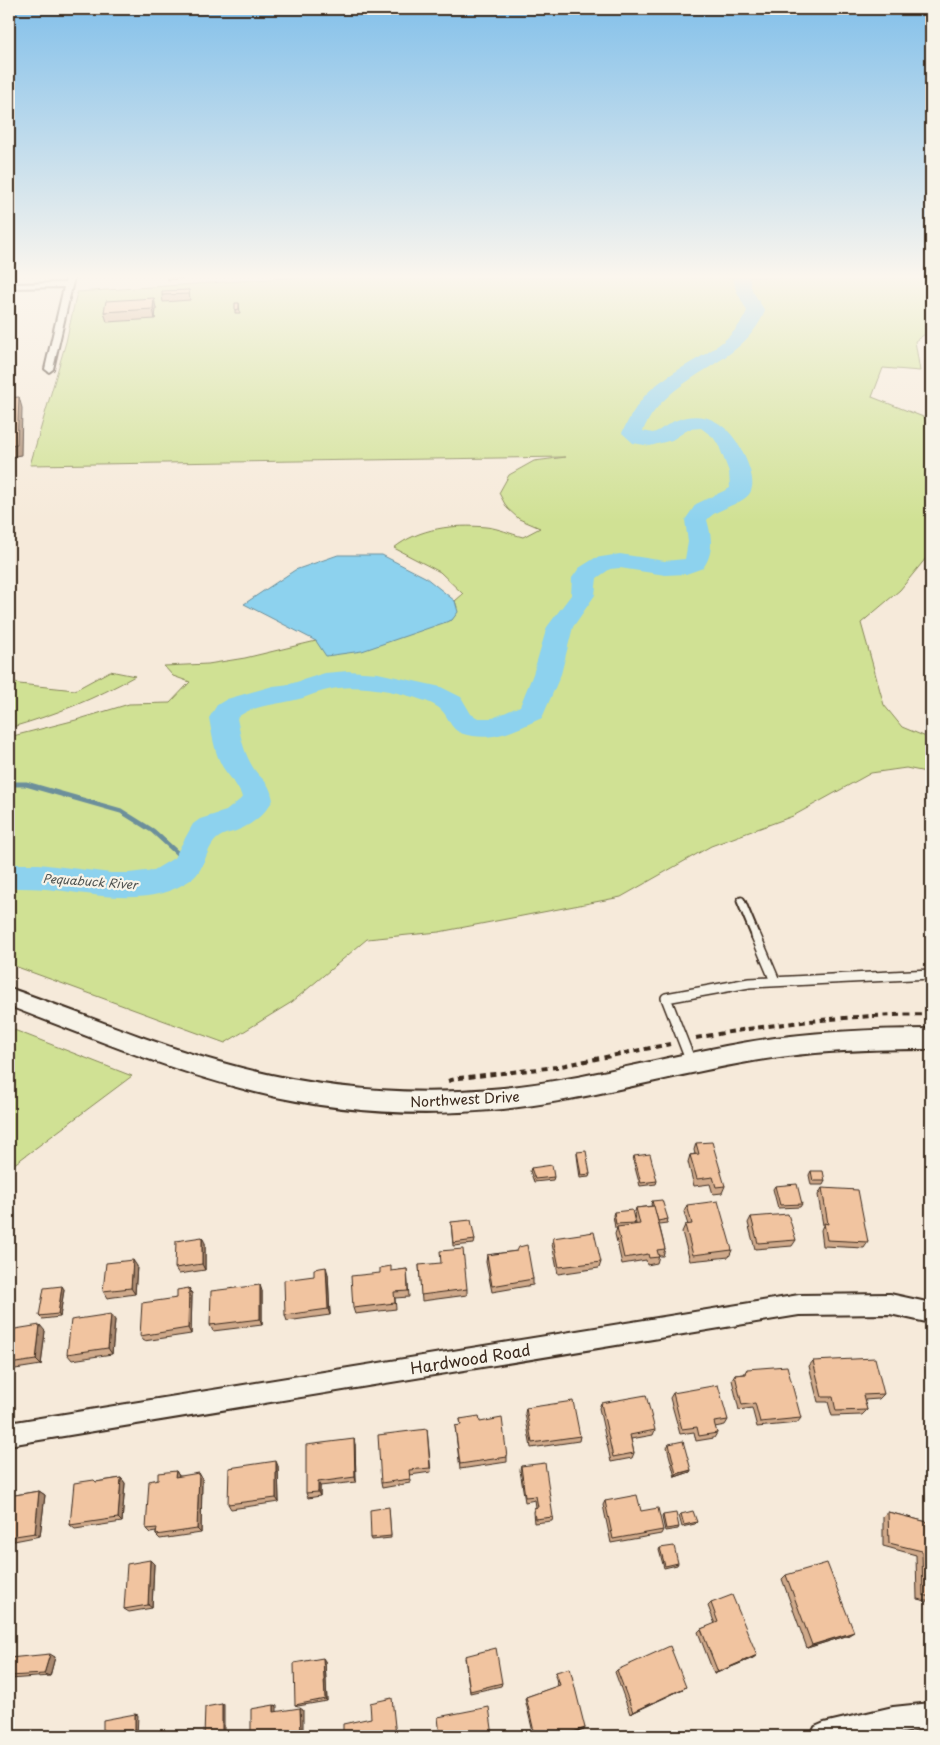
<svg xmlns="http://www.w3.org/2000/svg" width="940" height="1745" font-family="'Playpen Sans',sans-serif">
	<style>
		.green { fill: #d0e194; stroke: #868659 }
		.water { fill: #8dd2ee; stroke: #6c8f9b }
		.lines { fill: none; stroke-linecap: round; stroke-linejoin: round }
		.stream { stroke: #6c8f9b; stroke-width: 5 }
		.river { fill: #8dd2ee; fill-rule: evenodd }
		.lane-far1-casing { stroke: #3b2a1e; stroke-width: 11 }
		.lane-casing { stroke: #3b2a1e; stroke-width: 12 }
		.street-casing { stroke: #3b2a1e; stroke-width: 4 }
		.secondary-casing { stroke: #3b2a1e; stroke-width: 4 }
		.path { stroke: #3b2a1e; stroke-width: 4; stroke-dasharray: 6 4.5; stroke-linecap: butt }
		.lane-far1 { stroke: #f7f3e8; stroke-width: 7 }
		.lane { stroke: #f7f3e8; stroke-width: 9 }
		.street { fill: #f7f3e8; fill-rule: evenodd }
		.secondary { fill: #f7f3e8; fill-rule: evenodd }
		.wall { fill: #cfa98a; stroke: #3b2a1e }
		.shaded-wall { fill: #a98970; stroke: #3b2a1e }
		.building { fill: #f1c4a0; stroke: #3b2a1e }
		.labels { text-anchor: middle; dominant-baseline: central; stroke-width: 4.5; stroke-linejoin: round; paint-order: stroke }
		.far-water-label { font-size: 12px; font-style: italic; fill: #505452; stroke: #f7f3e8 }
		.street-label { font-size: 14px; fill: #3b2a1e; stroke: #f7f3e8 }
		.near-street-label { font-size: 16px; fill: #3b2a1e; stroke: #f7f3e8 }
	</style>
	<rect width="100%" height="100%" fill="#f6eada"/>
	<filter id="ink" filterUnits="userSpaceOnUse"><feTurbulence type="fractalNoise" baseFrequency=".02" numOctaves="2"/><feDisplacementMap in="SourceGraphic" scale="10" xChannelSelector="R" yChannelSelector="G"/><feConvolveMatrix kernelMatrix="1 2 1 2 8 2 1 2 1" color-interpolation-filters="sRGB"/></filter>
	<g filter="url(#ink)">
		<g class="green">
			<path d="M298,277h633v53l-16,11 5,30 -37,-3 -11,29 59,23v132l-31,38 -39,33 23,82 18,22 29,12v34l-25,-5 -35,5 -78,43 -82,30 -90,51 -182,35 -72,7 -75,63 -67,41 -216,-79v-227l67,-17 53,-16 41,-1 20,-21 -17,-6 -9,-10 44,-2 37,-6 71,-17 101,-11 35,-10 5,-13 -2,-6 8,-7 -23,-22 -46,-24c25,-20 60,-24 92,-21 12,1 25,7 37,10l17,-9 -21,-9 -12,-11 -8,-15 10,-18 25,-14 32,-4 -536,8 36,-123 11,-50z"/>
			<path d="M110,671l25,5c-40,23 -81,39 -126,52v-48l10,4 56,6z"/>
			<path d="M9,1028l123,48 -123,92z"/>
		</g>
		<path class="water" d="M338,555h44l43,22 30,24 3,11 -6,8 -90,31 -36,5 -10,-15 -72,-37 51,-34z"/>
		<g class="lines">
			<path class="stream" d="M9,784h17l95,27 32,20 34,31"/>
			<path class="river" d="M733,277h16l3,13 13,21c-24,58 -96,60 -122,120l10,2c9,-3 15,-10 24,-13 32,-13 56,9 68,37 4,10 10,23 6,34 -6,14 -34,16 -44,29 5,17 7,33 -4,48l-17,6 -21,1 -45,-7 -10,1 -13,9 -2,17 -22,32 -12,47 -19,44c-23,10 -44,22 -69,18 -26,-3 -21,-18 -34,-28 -4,-3 -12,-7 -17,-8 -25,-9 -69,-17 -94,-10 -12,2 -22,8 -33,10 -19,5 -43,5 -58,18 3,15 6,32 14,46 9,17 18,14 22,36 -9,15 -21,25 -37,31 -6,2 -13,3 -18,7 -13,10 -12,31 -26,41 -41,29 -92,16 -137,11 -16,-2 -31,-2 -46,-2v-24h30l72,9h18l25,-3 20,-12 19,-34 7,-5 26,-8 16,-13c-1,-10 -16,-24 -21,-34 -7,-14 -9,-30 -12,-46l8,-13 10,-6 46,-13 17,-2 35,-11 23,-2 30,2 63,14 20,10 10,17 7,4h15l27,-12 13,-32 14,-47 24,-32 1,-17 7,-10 16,-10 25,-4 45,7 20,-2 3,-17 -3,-22 11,-16 34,-16 -1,-16 -10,-26 -6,-9 -12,-9 -12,1 -17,11 -22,6 -17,-3 -11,-10c8,-17 18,-35 33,-47 30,-25 76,-37 92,-75l-11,-21z"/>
			<g class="lane-far1-casing">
				<path id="lane-far1" d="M741,901l15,36"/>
			</g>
			<g class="lane-casing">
				<g id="lane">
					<path d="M756,936l19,45"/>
					<path d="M691,1062l-25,-64 83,-15 182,-9"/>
				</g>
			</g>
			<g class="street-casing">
				<g id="street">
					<path d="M66,277h8l-21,92 -4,3 -4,-3 19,-82 -55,1v-4l56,-1z"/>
					<path d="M890,1294l41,9v20l-41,-9 -91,1 -790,130v-22l790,-128z"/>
					<path d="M931,1703v26l-53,7h-67l4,-9 9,-4 69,-16z"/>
				</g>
			</g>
			<g class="secondary-casing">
				<path id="secondary" d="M9,988c70,24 138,54 210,74 88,25 180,35 272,27 85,-7 167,-31 251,-46 63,-11 126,-14 189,-14v20c-63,0 -126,2 -189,14 -84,15 -166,40 -251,47 -79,7 -160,1 -236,-18 -84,-21 -165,-55 -246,-86z"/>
			</g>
			<g class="path">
				<path d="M696,1038c78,-15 156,-23 235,-24"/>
				<path d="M448,1081l11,-3 97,-11 114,-23"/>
			</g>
			<use href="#lane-far1" class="lane-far1"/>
			<use href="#lane" class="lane"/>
			<use href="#street" class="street"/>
			<use href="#secondary" class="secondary"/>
		</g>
		<g class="wall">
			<path d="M168,277h34l-34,3z"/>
			<path d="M189,290l1,10 -27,2 -1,-7z"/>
			<path d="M239,303l1,10h-5v-3z"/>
			<path d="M156,308l-1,11 -48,3 -3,-10z"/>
			<path d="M696,1143l29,43 -3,7 -9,1 -3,-10 -16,2 -6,-24 2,-7 5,-1 -1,-4z"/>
			<path d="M577,1152l13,22 -1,3 -9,1 -3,-23z"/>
			<path d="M634,1156l23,25 -1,3 -16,2 -7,-26z"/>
			<path d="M531,1168l23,9 -1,3 -19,2 -4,-11z"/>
			<path d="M811,1171l14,10 -2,4h-12l-2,-10z"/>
			<path d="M775,1186l27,18 -2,3 -22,1 -5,-19z"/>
			<path d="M822,1188l46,54 -4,6 -41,-2 -2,-16 2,-5 -5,-30z"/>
			<path d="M652,1201l16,18 -1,4 -8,1 6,25 -2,7h-4l-2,7 -10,2 -1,-5 -24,4 -7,-30 2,-6h-2l-2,-13 1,-3 21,11 -1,2 2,-1 -2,-9 2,-7 16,-2 -1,-2z"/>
			<path d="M687,1205l45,45 -3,7 -39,4 -8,-29 3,-7h3l-4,-13z"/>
			<path d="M751,1217l45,23 -4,6 -37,3 -7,-26z"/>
			<path d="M451,1222l24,18 -1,4 -21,2z"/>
			<path d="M553,1238l48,24 -2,6 -41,6 -6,-30z"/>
			<path d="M205,1243v27l-26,4 -4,-6z"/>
			<path d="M517,1251l16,28v6l-41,7 -6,-30 1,-7z"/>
			<path d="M419,1265l48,24v6l-45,6z"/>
			<path d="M137,1266l-2,28 -28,4 -4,-7z"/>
			<path d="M407,1269l2,28 -14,1 1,11 -41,5 -2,-6 27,-35z"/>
			<path d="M328,1274l2,41 -43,6 -2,-6 29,-39z"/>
			<path d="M189,1288l3,6 -1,40 -47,7 -4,-5 37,-38z"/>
			<path d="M64,1289l-4,28 -18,2 -3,-3z"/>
			<path d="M262,1291v34l-49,6 -3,-6z"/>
			<path d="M115,1320l-3,34 -40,6 -5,-6z"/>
			<path d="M9,1330l36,1 -4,34 -32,5z"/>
			<path d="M813,1361l71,33 -5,5 -15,1 3,10 -5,5 -30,1 -4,-14h-10l-9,-36z"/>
			<path d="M747,1369l54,49 -4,5 -40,4 -5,-19 -13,2 -7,-30 3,-5 9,-1z"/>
			<path d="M673,1393l55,27 -3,5 -10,2 2,6 -3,5 -18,3 -2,-9 -14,2 -10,-36z"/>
			<path d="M601,1403l54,27 -2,5 -22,4 3,14 -2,5 -21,4 -12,-54z"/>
			<path d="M526,1408l54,28 -1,5 -48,7 -6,-35z"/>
			<path d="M460,1419l20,3 27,35v5l-47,7 -5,-43 6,-1z"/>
			<path d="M427,1429l4,43 -21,3v8l-28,5 -1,-5z"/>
			<path d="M355,1444l1,38 -36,4v10l-12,2 -2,-5z"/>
			<path d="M669,1444l22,26 -1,2 -15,5 -8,-30z"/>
			<path d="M278,1466l1,36 -48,7 -3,-5z"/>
			<path d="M521,1466l32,51 -1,4 -18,2 -1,-11 1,-4 2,-1 -1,-7 -10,2 -5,-32z"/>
			<path d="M176,1471l3,5 23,2 -1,55 -41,6 -4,-4v-3l-6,1 -4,-4 12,-50z"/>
			<path d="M121,1478l4,5 -3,39 -47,7 -5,-4 26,-43z"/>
			<path d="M39,1491l6,4 -5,41 -31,6v-46z"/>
			<path d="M605,1501l36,10 22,19 -2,4 -50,9 -8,-38z"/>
			<path d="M389,1509l2,29 -19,2 -1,-2z"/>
			<path d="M888,1512l43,11v79l-14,-3 -1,-44 -33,-9v-30z"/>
			<path d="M681,1514l16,8 -2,2 -13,3 -3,-11z"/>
			<path d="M663,1515l16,12 -1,2 -13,2 -3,-14z"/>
			<path d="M660,1548l18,15 -1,2 -13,3 -5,-18z"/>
			<path d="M154,1564l-2,44 -23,4 -5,-3z"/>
			<path d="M786,1575l63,60 -42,13 -25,-69z"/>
			<path d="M711,1603l46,52 -4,3 -39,16 -16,-42 3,-3 14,-5 -7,-18z"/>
			<path d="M55,1657l-5,19 -41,3v-21z"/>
			<path d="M465,1658l37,25 -1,3 -31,7z"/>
			<path d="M325,1661l2,40 -29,5 -3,-1z"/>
			<path d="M617,1670l66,19 -53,25 -15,-42z"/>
			<path d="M556,1672l29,56 -1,2 -20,6h-30l-9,-37 1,-2 32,-11 -3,-11z"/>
		</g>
		<g class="shaded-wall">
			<path d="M154,298l2,10 -1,11 -2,-10z"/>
			<path d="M19,397l3,11 -1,47 -12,2v-12z"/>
			<path d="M202,1237l3,6v27l-3,-6z"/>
			<path d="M133,1260l4,6 -2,28 -4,-6z"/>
			<path d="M326,1267l2,7 2,41 -2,-6z"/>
			<path d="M260,1285l2,6v34l-2,-6z"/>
			<path d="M62,1286l2,3 -4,28 -2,-3z"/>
			<path d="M189,1288l3,6 -1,40 -3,-6z"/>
			<path d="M111,1314l4,6 -3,34 -4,-6z"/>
			<path d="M40,1325l5,6 -4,34 -5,-5z"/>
			<path d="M354,1439l1,5 1,38 -1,-5z"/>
			<path d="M276,1461l2,5 1,36 -3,-4z"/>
			<path d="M691,1470l-1,2 -15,5 1,-3z"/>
			<path d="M176,1471l3,5v5l-4,-4z"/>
			<path d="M199,1473l3,5 -1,55 -4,-4z"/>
			<path d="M121,1478l4,5 -3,39 -4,-4z"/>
			<path d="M318,1482l2,4v10l-2,-4z"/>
			<path d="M39,1491l6,4 -5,41 -5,-3z"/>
			<path d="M150,1560l4,4 -2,44 -4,-3z"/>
			<path d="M854,1632l-5,3 -42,13 5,-3z"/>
			<path d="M50,1654l5,3 -5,19 -6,-2z"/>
			<path d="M757,1655l-4,3 -39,16 4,-2z"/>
			<path d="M323,1658l2,3 2,40 -2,-2z"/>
			<path d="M686,1687l-3,2 -53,25 3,-2z"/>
			<rect x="222" y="1704" width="2" height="32"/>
			<path d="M274,1705l3,1v8l-3,-2z"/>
			<path d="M300,1708l3,2v26h-2z"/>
			<path d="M135,1714l3,1 -1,21h-2z"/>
			<path d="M585,1728l-1,2 -20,6h-3z"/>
		</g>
		<g class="building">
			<path d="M189,290v4l-27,1v-4z"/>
			<path d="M154,298l-1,11 -49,3 2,-11z"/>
			<path d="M235,303h4v6l-4,1z"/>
			<path d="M19,397l-2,47 -8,1v-47z"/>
			<path d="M712,1142l13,44 -9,1 -3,-10 -16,2 -7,-24 9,-1 -3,-11z"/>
			<path d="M586,1151l4,23 -9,1 -4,-23z"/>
			<path d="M650,1154l7,27 -16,2 -7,-27z"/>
			<path d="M552,1165l2,12 -19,2 -4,-11z"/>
			<path d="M811,1171h12l2,10h-12z"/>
			<path d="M797,1184l5,20 -22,1 -5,-19z"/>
			<path d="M822,1188l36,2 10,52 -41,-2 -3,-17 4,1z"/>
			<path d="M662,1200l6,19 -10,2 -6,-20z"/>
			<path d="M718,1201l14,49 -39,5 -8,-30 7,-1 -5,-19z"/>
			<path d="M654,1206l11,43 -8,1 2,7 -10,1 -1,-4 -24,4 -7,-31 23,-3 -4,-16z"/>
			<path d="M632,1210l3,13 -19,1 -2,-12z"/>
			<path d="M788,1214l8,26 -38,3 -7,-26z"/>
			<path d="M471,1220l4,20 -22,3 -2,-21z"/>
			<path d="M594,1232l7,30 -42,5 -6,-29z"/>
			<path d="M202,1237v27l-27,4 1,-27z"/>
			<path d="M527,1245l6,34 -41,7 -5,-31 30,-4 2,-4z"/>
			<path d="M463,1249l4,40 -46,6 -2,-30 22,-2 -1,-12z"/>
			<path d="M133,1260l-2,28 -28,3 3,-28z"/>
			<path d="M391,1266v5l16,-2 1,22 -14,1 1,11 -42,5 -2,-32 29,-3v-5z"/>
			<path d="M326,1267l2,42 -43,6 -1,-35 30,-4v-7z"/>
			<path d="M260,1285v34l-50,6 1,-34z"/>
			<path d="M62,1286l-4,28 -19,2 5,-28z"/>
			<path d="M189,1288l-1,40 -48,8 2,-33 35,-5v-8z"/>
			<path d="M111,1314l-3,34 -41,6 4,-34z"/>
			<path d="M40,1325l-4,35 -27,4v-34z"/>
			<path d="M875,1358l9,36 -21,1 4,15 -31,1 -3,-14h-11l-9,-36z"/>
			<path d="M787,1366l14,52 -41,4 -5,-19 -13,2 -7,-30 11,-1 1,-5z"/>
			<path d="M718,1385l10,35 -14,2 3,11 -18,3 -2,-9 -15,2 -9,-36z"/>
			<path d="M646,1395l9,35 -25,5 4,18 -21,4 -12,-54z"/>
			<path d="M573,1401l7,35 -48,7 -6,-35z"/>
			<path d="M479,1416l1,6 22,-4 5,39 -47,7 -5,-38 6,-1 -1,-6z"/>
			<path d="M427,1429l3,39 -21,2 1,9 -29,4 -3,-48z"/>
			<path d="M354,1439l1,38 -37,5v10l-12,1v-48z"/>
			<path d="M683,1441l8,29 -15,4 -7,-30z"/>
			<path d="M276,1461v37l-48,6 1,-36z"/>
			<path d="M545,1463l8,54 -18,2 -1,-11 4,-1 -2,-11 -11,1 -4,-31z"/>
			<path d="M176,1471l-1,6 24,-4 -2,56 -41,6 1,-7 -11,1 3,-48 9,-2v-6z"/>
			<path d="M121,1478l-3,40 -48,7 4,-42 20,-3 2,2z"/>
			<path d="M39,1491l-4,42 -26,4v-41z"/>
			<path d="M637,1495l4,16 17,-3 5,22 -50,9 -8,-38z"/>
			<path d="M389,1507l2,29 -20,2 -1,-28z"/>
			<path d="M693,1511l4,11 -13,3 -3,-11z"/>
			<path d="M888,1512l43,11v74l-8,-2 -1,-44 -33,-8z"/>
			<path d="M676,1513l3,14 -13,2 -3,-14z"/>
			<path d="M674,1546l4,17 -13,3 -5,-18z"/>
			<path d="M150,1560l-2,45 -24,4 3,-45z"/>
			<path d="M827,1563l27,69 -42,13 -26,-70z"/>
			<path d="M732,1595l25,60 -39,17 -17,-43 17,-7 -7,-19z"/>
			<path d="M670,1646l16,41 -53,25 -16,-42z"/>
			<path d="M496,1648l6,35 -32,8 -5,-35z"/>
			<path d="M50,1654l-6,20 -35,2v-18z"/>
			<path d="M323,1658l2,41 -30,6 -1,-42z"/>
			<path d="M570,1668l15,60 -24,8h-26l-9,-39 34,-12 -4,-13z"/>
			<path d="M392,1698l4,38h-53v-12l28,-6 -1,-15z"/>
			<path d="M222,1704v32h-18l1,-29z"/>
			<path d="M274,1705v7l26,-4 1,28h-50v-27z"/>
			<path d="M489,1707l4,29h-53l-2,-19z"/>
			<path d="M135,1714v22h-32v-16z"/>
		</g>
	</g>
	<linearGradient id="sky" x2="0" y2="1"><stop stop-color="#83c0ea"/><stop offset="0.53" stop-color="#fbf6ee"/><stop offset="1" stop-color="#fbf6ee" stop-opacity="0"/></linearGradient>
	<rect width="940" height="522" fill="url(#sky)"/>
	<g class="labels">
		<g class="far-water-label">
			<text transform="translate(90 881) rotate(4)">Pequabuck River</text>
		</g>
		<g class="street-label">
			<text transform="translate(465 1099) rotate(-3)">Northwest Drive</text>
		</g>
		<g class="near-street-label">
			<text transform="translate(470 1358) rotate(-9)">Hardwood Road</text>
		</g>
	</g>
	<rect width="940" height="1745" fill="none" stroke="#f7f3e8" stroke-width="30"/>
	<rect x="15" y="15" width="910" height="1715" fill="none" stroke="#3b2a1e" stroke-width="2" filter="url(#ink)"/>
</svg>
